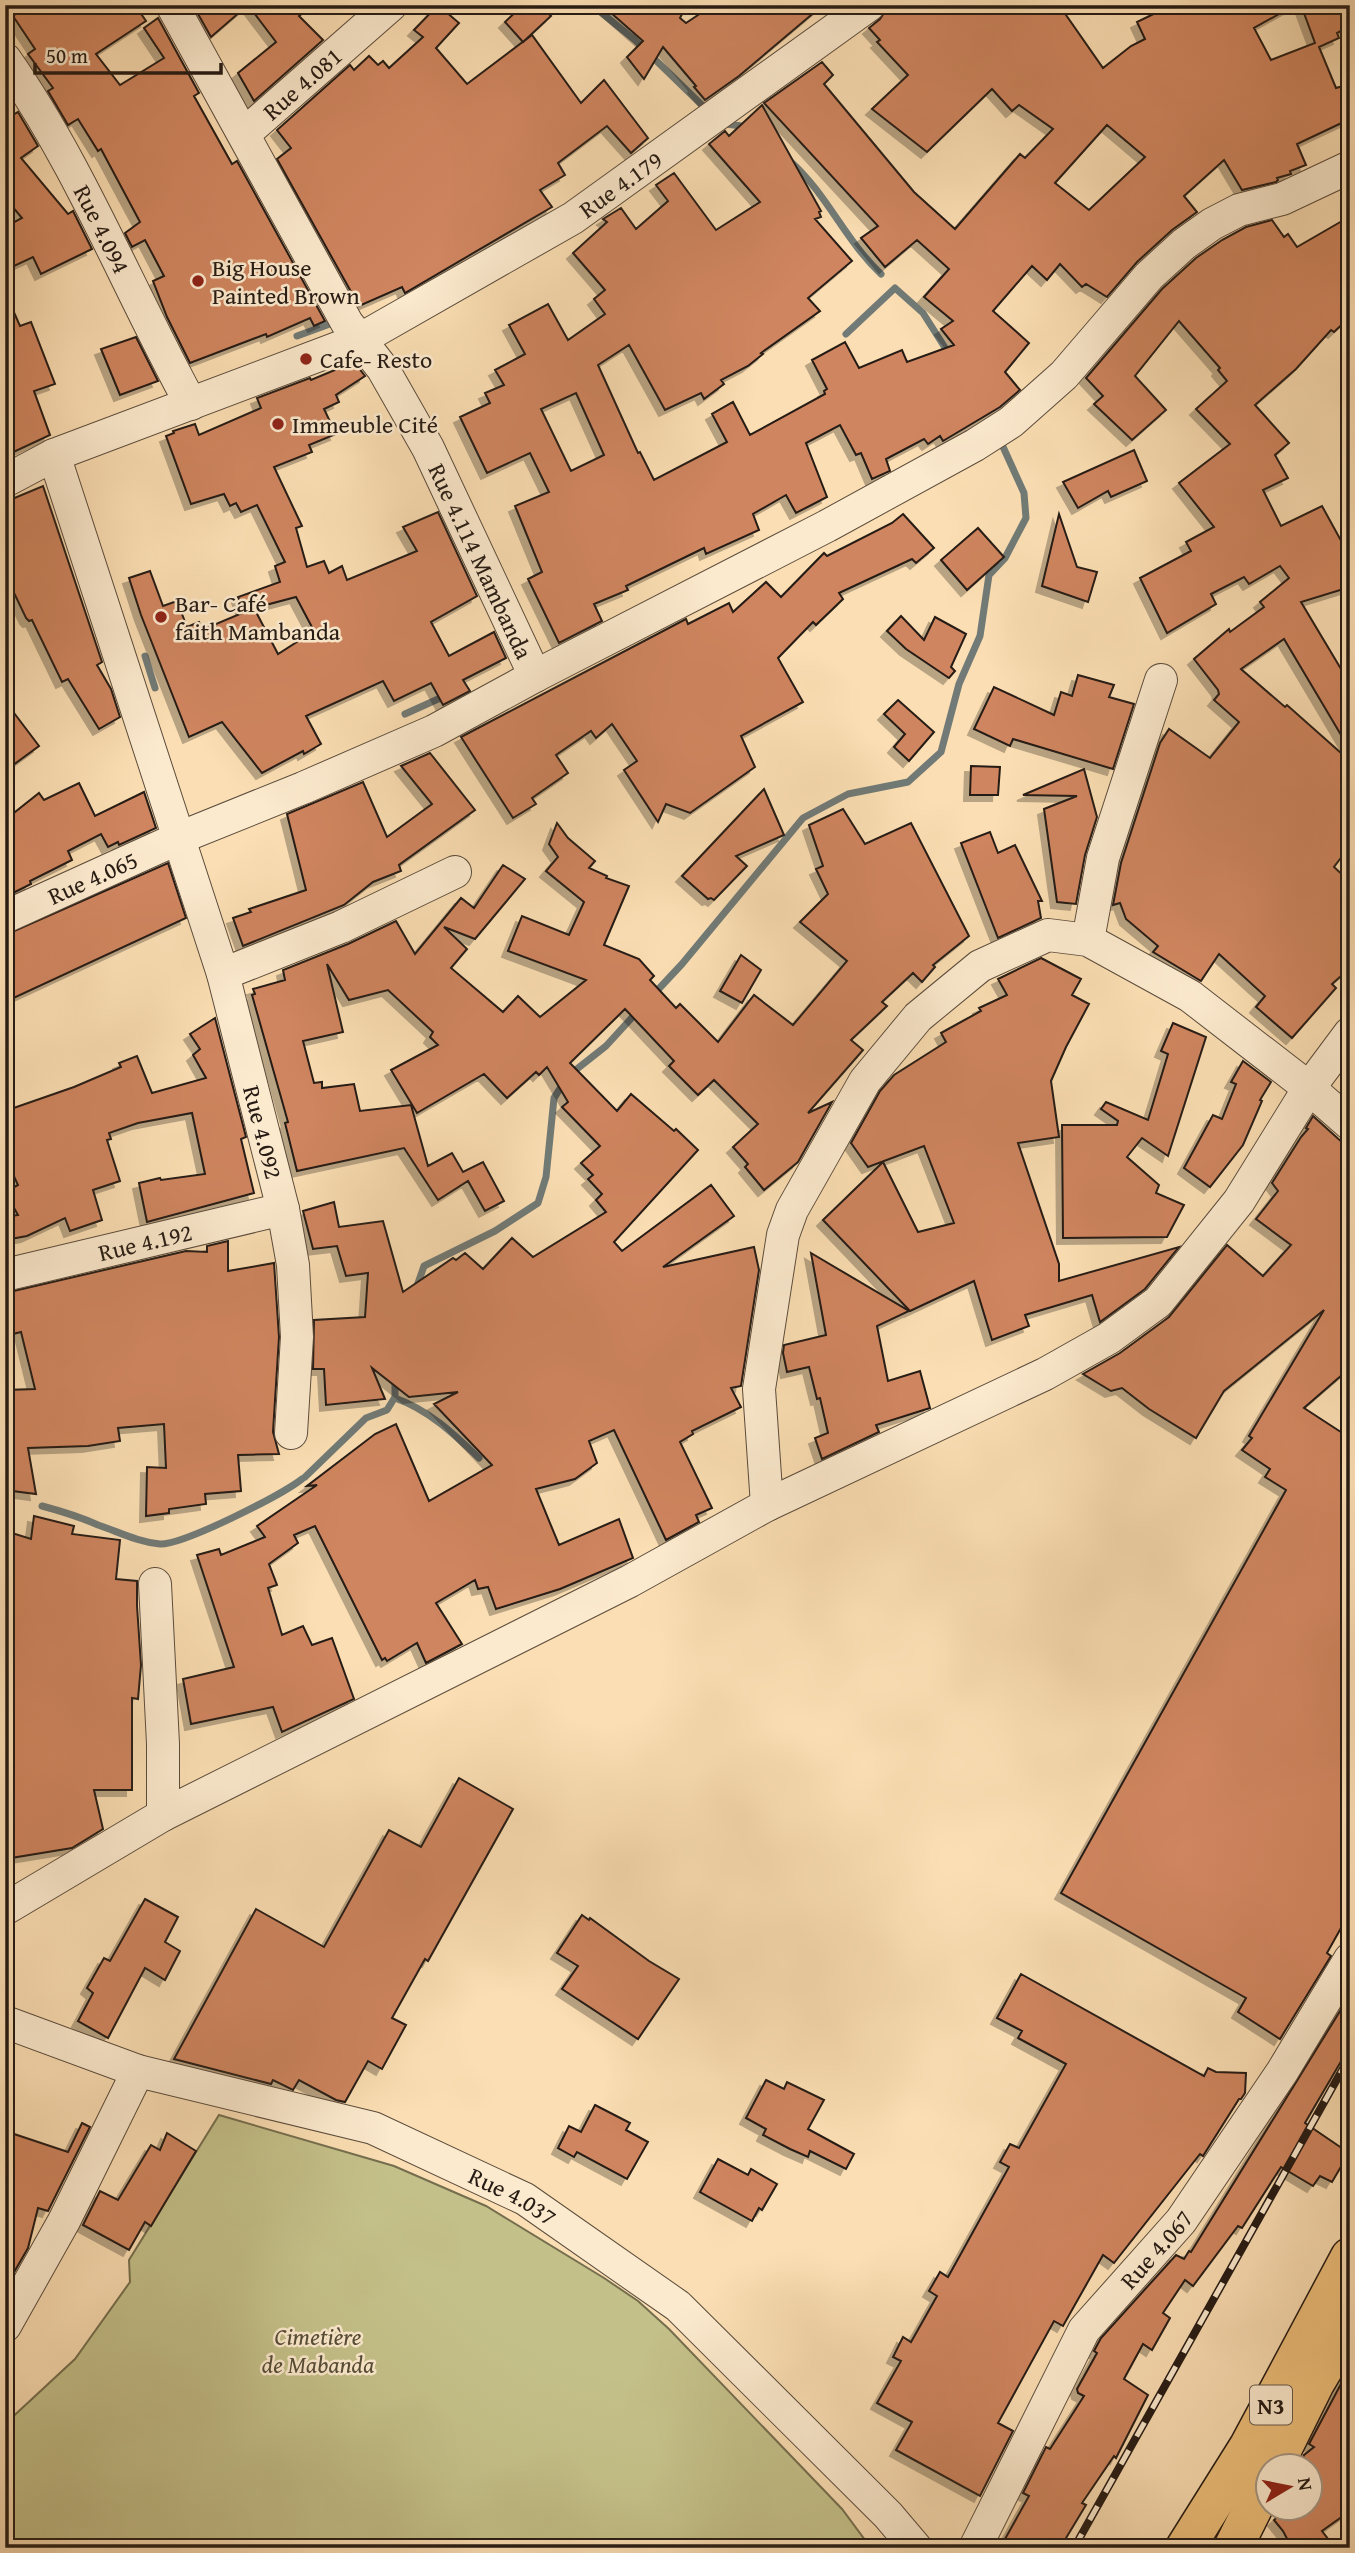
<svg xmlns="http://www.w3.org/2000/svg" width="1355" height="2553" font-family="'Gentium Book Plus',serif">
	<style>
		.green { fill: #c4c089; stroke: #756e4e; stroke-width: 2 }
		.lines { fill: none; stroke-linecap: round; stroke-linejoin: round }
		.stream { stroke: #717a76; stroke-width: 7 }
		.building { fill: #cf855f; stroke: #261b14; stroke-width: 2; fill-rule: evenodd; filter: url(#shadow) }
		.minor-casing { stroke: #5b4c3c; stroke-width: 34 }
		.highway-casing { stroke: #261b14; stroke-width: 41 }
		.minor { stroke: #fceace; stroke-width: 32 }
		.highway { stroke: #eebf7a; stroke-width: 38 }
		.rail-casing { stroke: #261b14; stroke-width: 8 }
		.rail { stroke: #fceace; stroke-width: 5; stroke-dasharray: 16; stroke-linecap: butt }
		.poi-dot { fill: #8f2418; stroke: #fceace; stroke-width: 2.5 }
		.labels { text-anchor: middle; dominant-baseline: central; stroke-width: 5; stroke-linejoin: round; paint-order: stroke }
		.shield { fill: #fceace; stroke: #66594c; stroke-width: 2 }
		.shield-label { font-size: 23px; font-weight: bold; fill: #261b14 }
		.street-label { font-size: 24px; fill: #261b14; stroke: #fceace }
		.poi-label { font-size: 24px; fill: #261b14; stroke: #fceace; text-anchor: start }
		.park-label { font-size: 24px; font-style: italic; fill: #554d37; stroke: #fceace }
	</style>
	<defs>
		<filter id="shadow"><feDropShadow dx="-6" dy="6" stdDeviation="0" flood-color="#0004"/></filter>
	</defs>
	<rect width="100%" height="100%" fill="#fbdeb3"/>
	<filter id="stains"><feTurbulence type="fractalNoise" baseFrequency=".00286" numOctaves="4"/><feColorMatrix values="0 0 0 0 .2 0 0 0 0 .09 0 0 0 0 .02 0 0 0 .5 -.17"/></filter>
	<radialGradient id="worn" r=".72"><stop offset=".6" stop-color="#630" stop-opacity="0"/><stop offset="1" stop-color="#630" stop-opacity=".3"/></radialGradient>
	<path class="green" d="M219,2115l175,51 92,40 118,72 34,23 31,28 173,180 29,39h-866v-124l70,-65 55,-77 -1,-22z"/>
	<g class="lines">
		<g class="stream">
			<path d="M592,5l43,35 70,68"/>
			<path d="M726,124l23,3"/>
			<path d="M790,161c37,33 55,79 91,113"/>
			<path d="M846,334l49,-46 28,25 26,41"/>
			<path d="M297,336l41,-15"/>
			<path d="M145,656l10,32"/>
			<path d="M405,714l42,-19"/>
			<path d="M653,995l29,-31 121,-146 45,-24 60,-12 33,-30 18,-68 21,-48 9,-61 16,-17 21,-40 -2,-25 -25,-55"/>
			<path d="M416,1289l8,-23 71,-35 43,-28 8,-26 8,-79 14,-22 38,-30 32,-35"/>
			<path d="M395,1398c34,12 59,36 84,60"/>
			<path d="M305,1477l61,-59 21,-8 8,-13v-19"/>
			<path d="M42,1506c19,5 38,11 56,19 21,7 40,17 62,19 23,1 122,-49 142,-65"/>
		</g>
	</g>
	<g class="building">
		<path d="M28,5h107l11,16 -50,33 24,31 44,-27 -20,-30 14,-10 41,75 -5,3 38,68 5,-3 88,160 -11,5 -4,-8 -43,19 -1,-3 -76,29 -23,-46 -14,-36 11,-5 -19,-36 -13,7 -7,-14 15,-11 -39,-73 -3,2 -20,-32 -10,6 -20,-34 5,-3 -25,-34 7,-5 -22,-33z"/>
		<path d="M193,5h55l-37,32z"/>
		<path d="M248,5h63l-12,11 24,24 -69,61 -16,-28 38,-31z"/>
		<path d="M438,5l21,18 -23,25 31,36 65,-49 49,68 23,-23 44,58 -17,15 -24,-27 -49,37 7,12 -25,15 12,17 -147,86 -3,-6 -43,19 -82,-147 14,-11 -14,-18 73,-65 4,5 15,-14 9,9 5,-4 6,7 34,-31 -9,-7z"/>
		<path d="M523,5h18l10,11 -28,26 -18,-20z"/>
		<path d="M602,5h64l7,6 9,-6 3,3 -5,10 6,5 27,-18h110l-84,71 -34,24 -11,-13 2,-1 -33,-39 -19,32 -17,-22 16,-16z"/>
		<path d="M889,5h170l44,63 28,-22 14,-7 -8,-17 35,-17h123l-41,23 17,32 44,-17 -14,-38h49v21l-13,7 2,5 -20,9 17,41 14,-4v35l-53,25 9,21 -16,6 1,3 -14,4 1,2 -2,2 -34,8 -18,-30 -40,36 13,16 -25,18 -35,32 -30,35 -21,-13 -4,3 -22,-23 -13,16 -15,-14 -39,45 36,32 -24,29 15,18 -20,17 -57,34 -3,-5 -12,8 -4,-5 -38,20 4,12 -18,8 -11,-26 -5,2 -16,-30 -34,18 21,54 -31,16 -10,-18 -33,19 6,16 -53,24 -2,-6 -78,38 2,4 -34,14 8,17 -43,22 -31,-64 14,-7 -27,-66 34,-14 -19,-39 -43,20 -27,-56 30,-14 -5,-10 19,-8 -9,-15 30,-16 -16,-29 39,-21 20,36 37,-26 -11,-15 11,-9 -32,-37 34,-31 -4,-3 18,-11 15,21 32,-28 -12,-16 18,-12 42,57 44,-28 -51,-58 16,-13 4,5 33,-31 59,106 -2,1 2,5 -6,2 37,42 -44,37 12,13 -59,42 2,1 -15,12 -27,14 3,4 -20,15 -3,-6 -36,17 -36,-65 -31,20 40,88 2,-1 14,28 73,-38 -15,-28 21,-12 17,33 75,-41 -1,-3 3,-2 -15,-29 33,-18 14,26 43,-18 5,12 47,-17 -13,-16 12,-8 -29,-24 25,-28 -32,-29 -32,27 -24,-29 17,-12 -114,-123 58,-41 11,13 -9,9 90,108 41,37 65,-75 5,4 28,-29 -34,-24 -7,6 -20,-22 -65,63 -55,-43 36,-34 -31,-33 3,-2 -11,-12 11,-9zM1107,125l38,32 -56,53 -34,-27zM576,393l28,62 -33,16 -30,-62z"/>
		<path d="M18,112l20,34 -17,12 47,56 5,-3 19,38 -51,25 -8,-17 -21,10 -7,-17v-23l17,-9 -17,-20v-78z"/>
		<path d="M1272,220l12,17 4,-3 9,13 45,-26 8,14v82l-16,15 -3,-2 -35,39 -41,36 34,38 -14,12 13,23 -25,12 18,36 41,-20 28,51v30l-49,15 49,82v66l-66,-111 -43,30 44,38 2,-2 63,56v85l-16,21 16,15v86l-18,16 4,4 -44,50 -36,-31 9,-11 -46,-42 -18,27 -48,-29 5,-6 -32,-27 -6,-16 -7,2 8,-42 39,-120 9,-14 41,29 29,-36 -25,-22 5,-6 -1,-4 -24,-31 35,-30 1,3 34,-25 -4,-5 29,-24 -9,-12 -31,18 -5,-7 -33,17 5,10 -49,29 -27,-55 51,-27 -5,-9 28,-15 -35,-44 51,-39 -34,-35 31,-28 -9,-11 2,-2 -41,-47 -44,55 31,34 -34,30 -38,-36 9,-8 -17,-18 76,-89 34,-31 26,-18 24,-13z"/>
		<path d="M5,292l15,34 11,-4 24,62 -21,7 16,44 -45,21z"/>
		<path d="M136,337l22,44 -38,14 -19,-46z"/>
		<path d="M354,362l11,14 -29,19 3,7 -15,7 12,25 -27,11 3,7 -38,15 28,59 -6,2 11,39 17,-6 5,12 13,-7 5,14 70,-29 -14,-24 35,-15 39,84 -46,26 18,34 45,-24 12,26 -43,22 7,11 -27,14 -12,-22 -37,18 -11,-20 -77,35 15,28 -17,10 -1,-3 -41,22 -40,-51 -33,15 -48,-122 -12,-37 21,-7 13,35 14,-5 10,26 12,-5 3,8 52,-22 24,46 36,-23 -18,-34 -53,14 -5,-14 42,-15 -5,-16 10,-4 -28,-57 -16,7 -5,-9 -6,3 -6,-12 -33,10 -25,-68 8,-3 -1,-2 22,-7 4,11 62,-27 -4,-10 53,-20 1,2z"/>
		<path d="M1134,450l13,31 -36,16 -3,-6 -30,17 -15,-26z"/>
		<path d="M43,486l59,176 -5,3 14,24 9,28 -21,12 -31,-50 -6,3 -30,-62 -3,1 -3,-3 -21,-44v-72z"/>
		<path d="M903,514l31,34 -18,15 -4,-4 -73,34 4,6 -27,26 -3,-3 -35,36 25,44 -62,34 14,31 -65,46 -24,-9 -8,18 -34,-52 13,-9 -25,-37 -16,14 -5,-7 -35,24 12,18 -36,25 4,6 -23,14 -52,-81 225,-118 2,5 41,-21 4,9 33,-30 15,15 43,-44 3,3 65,-33z"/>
		<path d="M1059,514l18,53 20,5 -9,30 -46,-16z"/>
		<path d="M978,528l26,29 -37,33 -26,-30z"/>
		<path d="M901,616l23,24 11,-23 31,17 -15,33 4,4 -6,7 -43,-29 -19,-18z"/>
		<path d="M1078,675l36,10 -5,12 25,7 -21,65 -100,-30 -3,7 -36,-17 20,-42 60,28 7,-23 11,4z"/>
		<path d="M898,700l36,32 -25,29 -15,-14 11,-13 -21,-20z"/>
		<path d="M5,701l34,45 -34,25z"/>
		<path d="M430,753l45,57 -76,55 2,6 -28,11 -29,23 -101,41 -10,-28 18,-6 -2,-3 57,-19 -19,-76 76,-32 24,55 45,-33 -31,-38z"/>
		<path d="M971,766l29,1 -2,28h-28z"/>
		<path d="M1084,769l13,48 -12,38 -9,49 -19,-2 -13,-93 33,-13 -54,-1z"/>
		<path d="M79,783l16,33 49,-24 12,36 -37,17 -1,-3 -10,5 -7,-13 -33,17 4,9 -42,21 1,3 -18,9 -8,-24v-49l34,-27 5,7z"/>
		<path d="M764,789l20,46 -48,21 11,10 -33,34 -3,-2 -3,1 -26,-23z"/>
		<path d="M843,809l22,35 46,-21 58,113 -36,29 2,2 -13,15 -9,-9 -31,29 5,4 -36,34 12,10 -55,63 24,-11 -34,60 -34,28 -19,-23 3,-3 -15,-17 25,-23 -44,-44 -16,15 -29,-29 5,-5 -49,-52 -55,54 47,48 14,-17 43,37 2,-2 22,21 -84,92 8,9 89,-66 23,31 -71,51 91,-20 5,23 -18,116 -10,2 10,19 -49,24 1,3 -13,8 32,66 -16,7 3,7 -33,18 -52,-110 -25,11 8,22 -22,16 -39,10 23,56 60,-26 14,39 -73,31 -64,20 -8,-22 -10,2 -3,-9 -39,23 26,41 -36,19 -9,-20 -30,18 -2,-3 -3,2 -67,-134 -21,9 4,8 -29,21 8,21 -9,3 14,47 21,-9 9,19 20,-7 22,61 -72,33 -9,-25 -82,17 -8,-45 51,-12 -37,-112 22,-6 2,6 44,-18 -8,-11 60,-41 -10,1 68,-52 21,-10 33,77 63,-36 -58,-61 24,-12 -49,5 -37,-29 13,31 -59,6 -2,-36h-11l1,-49 51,-3 3,-44 -22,3 -9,-30 -24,3 -10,-38 31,-9 5,25 44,-6 20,71 50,-34 3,2 9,-7 18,16 29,-31 21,19 73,-45 -10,-12 6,-6 -14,-15 5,-4 -12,-12 19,-17 -38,-39 6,-5 -21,-35 -8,8 -3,-3 -29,26 -23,-24 -67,39 -26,-43 47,-25 -8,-8 3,-5 -45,-42 -39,10 -22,-36 16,68 -40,9 11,42 8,-1v6l32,-4 6,27 51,-6 17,61 24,-13 11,19 20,-10 21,39 -19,10 -17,-30 -30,19 -34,-52 -107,23 -12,-48 3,-1 -36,-127 3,-1 -2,-5 32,-9 -2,-10 65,-26 48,-23 19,33 46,-56 13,10 29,-43 22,14 -50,60 -31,-12 23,22 -16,19 52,44 15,-16 22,21 46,-37 -78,-29 14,-35 47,19 15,-33 -38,-31 12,-14 -9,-13 8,-21 11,15 27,23 -6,7 18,8 -1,2 23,8 -25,59 35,14 15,17 -4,4 26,28 4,-4 38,38 36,-47 39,30 54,-64 -47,-39 28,-28 -12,-25 7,-3 -14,-41z"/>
		<path d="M990,832l8,21 17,-8 27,56h-4l3,17 -43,20 -37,-95z"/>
		<path d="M168,863l18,55 -181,84v-67z"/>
		<path d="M741,955l20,15 -19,33 -22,-12z"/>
		<path d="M1041,958l40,21 -9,16 17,9 -23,43 -15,34 8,56 -41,6 41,121v17l120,-34 -34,42 -45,33 -8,-27 -67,20 4,11 -37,14 -18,-59 -64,30 -87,-91 60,-58 35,70 36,-9 -30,-77 -56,21 -17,-24 29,-52 14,-16 52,-33 -5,-9 40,-22 -2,-3 28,-13 -9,-16z"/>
		<path d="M215,1018l31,119 -5,2 13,54 -107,29 -8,-39 21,-5 1,2 44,-6 -13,-61 -54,10 -29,10 2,6 -4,1 13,41 -27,9 9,30 -32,11 -5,-13 -38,18 -22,4v-23l13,-2 -13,-23 13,-7 -13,-28v-46l69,-24 47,-20 -2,-4 18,-7 15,37 54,-15 -13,-23 7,-6 -10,-15z"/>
		<path d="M1173,1023l33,14 -38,119 -26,-18 -15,19 32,28 -3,8 28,12 -17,32 -104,1 -1,-113h55l1,-4 -17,-12 5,-7 42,18 20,-66 -7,-3z"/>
		<path d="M1243,1061l28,21 -11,18 2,1 -19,44 -33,42 -26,-19 29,-53 9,4 14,-35 -5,-2z"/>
		<path d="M1313,1116l31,28 -2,2 8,7v215l-46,40 46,30v474l-23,41 4,3 -51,83 -42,-27 8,-14 -185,-105 225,-403 -21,-13 5,-8 -28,-19 10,-12 -3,-2 75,-126 -100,81 -28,47 -47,-29 -27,-21 -11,3 -28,-17 37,-21 49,-36 58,-72 36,31 28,-31 -35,-26 22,-28 -6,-8 29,-46 7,-8 -2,-1z"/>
		<path d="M228,1241v30l46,-8 5,74 -6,95 6,22 -41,1 3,36 -36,3 1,10 -37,5v4l-23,3 1,-49 19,1 -2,-44 -46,4 2,13 -32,5 -60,2 8,46 -31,-4v-100l30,-1 -14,-57 -16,4v-43l181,-42 21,1v-6z"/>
		<path d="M811,1253l98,58 -32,15 11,55 32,-10 10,37 -54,17 3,7 -57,27 -7,-21 13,-5 -8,-35 -3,1 -8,-32 -22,5 -4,-19 1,-8 42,-10z"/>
		<path d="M34,1516l40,10 -2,8 48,6 -4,39 21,2v25l4,59 -3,34 -6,-1v92h-38l9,39 -31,19 -67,11v-306l7,-20 19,6z"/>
		<path d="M459,1778l54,31 -85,152 -3,-2 -33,59 14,7 -24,44 -14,-8 -23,41 -9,-2 -37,-20 -6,10 -20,-10 -2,4 -97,-25 82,-150 68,38 65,-117 32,17z"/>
		<path d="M145,1899l33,18 -13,25 15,9 -15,29 -20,-12 -37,70 -30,-17 15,-28 -6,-5 17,-30 6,3z"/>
		<path d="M582,1915l7,5 1,-2 59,43 30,18 -41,60 -76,-50 16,-23 -21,-13z"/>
		<path d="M1021,1974l183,102 4,-8 8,4 30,1 -1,20 -4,6h-2l-36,57 -3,-2 -86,109 -11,-8 -40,71 -9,-5 -56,102 15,8 -33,65 -84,-46 16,-28 -35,-19 24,-42 -8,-4 10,-20 8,5 26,-46 -8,-5 11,-19 8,5 61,-110 -9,-5 10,-18 9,4 47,-84 -48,-26 4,-7 -25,-13z"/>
		<path d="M1350,1995v51l-45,77 44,30 -17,29 -12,-6 -7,10 -32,-19 -39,61 -4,-2 -45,60 -8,-6 -22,33 7,5 -18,32 -9,-6 -19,35 24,16 -32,63 -2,-2 -32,47 4,2 -26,43h-60l29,-52 -6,-3 23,-46 4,2 34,-53 -6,-3 -1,-4 20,-36 -3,-2 7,-13 75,-83 8,4 5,-8 2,1z"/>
		<path d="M766,2080l18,9 3,-7 37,18 -16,29 46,25 -8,15 -36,-18 -2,6 -18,-8 -27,-14 3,-6 -20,-11z"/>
		<path d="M595,2105l35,18 -4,7 22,12 -21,37 -50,-27 -3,5 -16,-9 11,-22 12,6z"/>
		<path d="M82,2123l8,4 -42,84 -10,-3 -10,40 -23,40v-157l63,21z"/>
		<path d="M167,2133l29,18 -45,75 -6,-4 -16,28 -46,-25 17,-34 18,9 33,-55 9,5z"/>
		<path d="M718,2159l30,16 3,-6 26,15 -15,26 -3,-2 -7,13 -52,-29z"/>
		<path d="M1350,2367v144l-28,20 13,17h-43l-9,-17 -9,-11 13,-12h23v-42h-11l5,-11 10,-8 -5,-3z"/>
	</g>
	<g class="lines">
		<g class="minor-casing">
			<g id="minor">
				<path id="s1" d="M172,5l175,318 36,46 45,79 107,228"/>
				<path id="s2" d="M5,59c75,107 123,230 186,345"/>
				<path id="s3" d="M244,134l147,-129"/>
				<path id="s4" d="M54,455l169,519 60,235 10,56 4,72 -6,96"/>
				<path id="s5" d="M5,481l49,-26 305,-115 214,-122 296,-213"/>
				<path id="s6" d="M5,917l174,-79 124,-50 131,-57 101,-55 292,-150 148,-81 36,-23 53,-47 85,-99 35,-32 28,-20 27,-14 43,-11 68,-32"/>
				<path d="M1088,940l15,-82 58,-178"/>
				<path d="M223,974l118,-47 114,-55"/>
				<path id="s7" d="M5,1275l278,-66"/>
				<path d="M767,1505l-8,-116 24,-154 9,-25 73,-129 53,-64 62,-51 68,-31 40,5 102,56 119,92 41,36"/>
				<path d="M155,1584l8,160v71"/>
				<path d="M5,1909l158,-94 467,-234 137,-76 278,-131 64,-36 49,-36 81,-101 70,-113 41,-55"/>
				<path id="s8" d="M5,2022l133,49 235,57 152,71 153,107 210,209 28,33"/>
				<path d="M5,2326l59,-105 74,-150"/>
				<path id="s9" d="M975,2548l109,-218 97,-109 101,-149 68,-113"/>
			</g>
		</g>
		<g class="highway-casing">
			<g id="highway">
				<path d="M1274,2466l41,-83 35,-59"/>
				<path d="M1185,2548l64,-102 101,-189"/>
				<path d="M1233,2548l35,-70"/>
			</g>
		</g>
		<use href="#minor" class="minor"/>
		<use href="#highway" class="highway"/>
		<g class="rail-casing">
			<path id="rail" d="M1074,2548l276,-492"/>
		</g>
		<use href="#rail" class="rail"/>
	</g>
	<g class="poi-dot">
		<circle cx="198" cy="281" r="7"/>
		<circle cx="306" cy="359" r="7"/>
		<circle cx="278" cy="424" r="7"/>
		<circle cx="161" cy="617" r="7"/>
	</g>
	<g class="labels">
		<rect class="shield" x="1250" y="2385.5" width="42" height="39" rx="5"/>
		<g class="shield-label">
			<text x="1271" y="2405">N3</text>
		</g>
		<g class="street-label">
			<text stroke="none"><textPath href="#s3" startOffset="77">Rue 4.081</textPath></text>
			<text stroke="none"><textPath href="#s5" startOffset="686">Rue 4.179</textPath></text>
			<text stroke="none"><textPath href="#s2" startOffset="196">Rue 4.094</textPath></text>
			<text stroke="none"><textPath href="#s1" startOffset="637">Rue 4.114 Mambanda</textPath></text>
			<text stroke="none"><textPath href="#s6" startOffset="96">Rue 4.065</textPath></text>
			<text stroke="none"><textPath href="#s4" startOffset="709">Rue 4.092</textPath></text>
			<text stroke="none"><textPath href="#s7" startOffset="144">Rue 4.192</textPath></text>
			<text stroke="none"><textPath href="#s8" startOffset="539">Rue 4.037</textPath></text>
			<text stroke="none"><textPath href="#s9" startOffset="352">Rue 4.067</textPath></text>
		</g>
		<g class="poi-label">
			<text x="212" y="267">Big House<tspan x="212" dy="28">Painted Brown</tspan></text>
			<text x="320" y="359">Cafe- Resto</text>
			<text x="292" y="424">Immeuble Cité</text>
			<text x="175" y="603">Bar- Café<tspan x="175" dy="28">faith Mambanda</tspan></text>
		</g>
		<g class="park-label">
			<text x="318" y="2336">Cimetière<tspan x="318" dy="28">de Mabanda</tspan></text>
		</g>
	</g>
	<rect width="1355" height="2553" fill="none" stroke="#fbdeb3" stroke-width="28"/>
	<rect x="7" y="7" width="1341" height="2539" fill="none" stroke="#261b14" stroke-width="3.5"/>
	<rect x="14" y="14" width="1327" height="2525" fill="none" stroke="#261b14" stroke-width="2"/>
	<g transform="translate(1289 2487) rotate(80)"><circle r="33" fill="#fceace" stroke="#a69784" stroke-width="2"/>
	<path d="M0-5L12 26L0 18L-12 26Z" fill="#8f2418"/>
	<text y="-10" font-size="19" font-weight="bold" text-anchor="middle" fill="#261b14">N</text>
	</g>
	<path d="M35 63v10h186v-10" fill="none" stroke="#261b14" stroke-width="3.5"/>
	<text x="46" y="63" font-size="21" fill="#261b14" stroke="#fceace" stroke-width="5" paint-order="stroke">50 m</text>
	<rect width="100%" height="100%" filter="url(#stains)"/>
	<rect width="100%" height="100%" fill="url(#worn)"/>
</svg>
